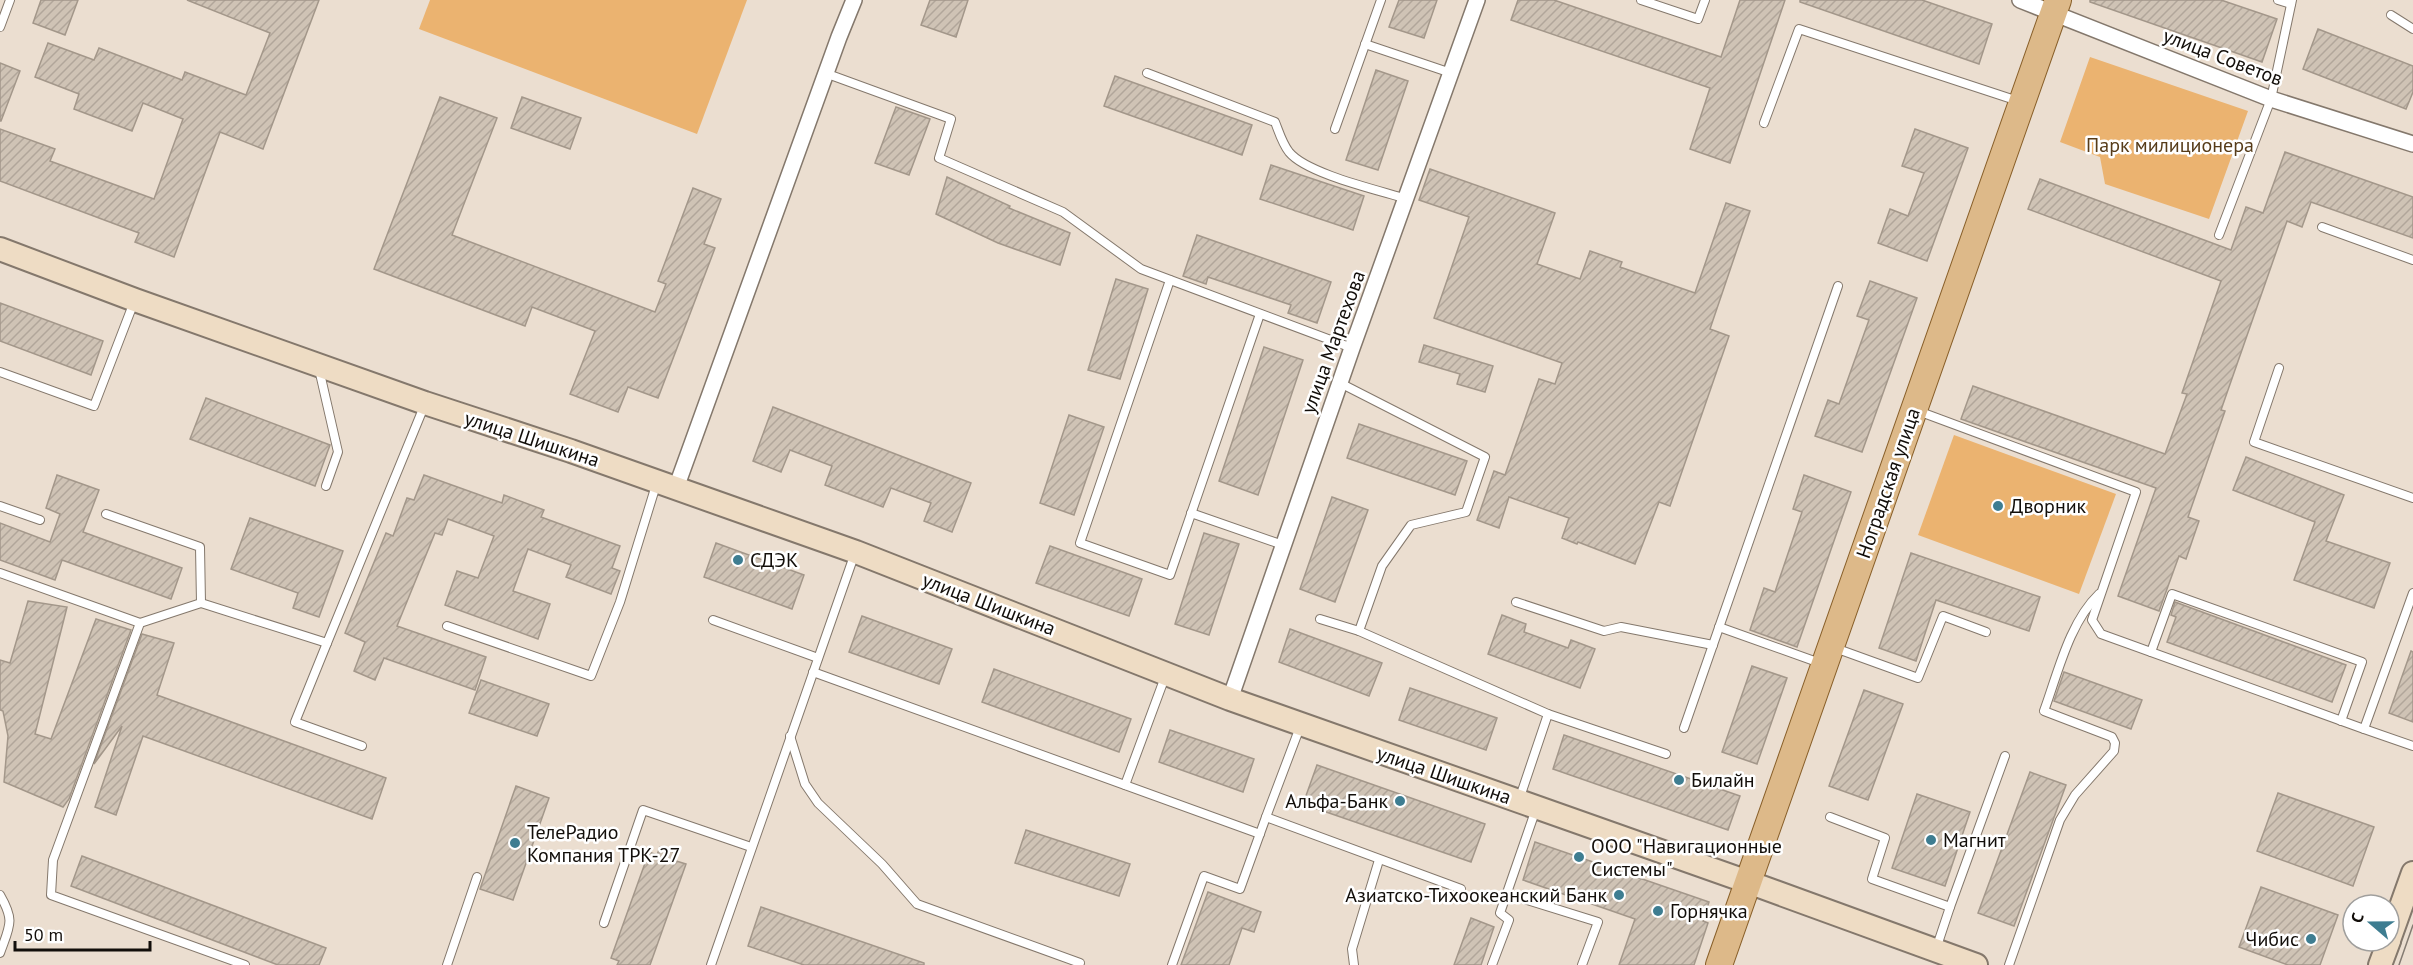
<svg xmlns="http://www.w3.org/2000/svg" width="2413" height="965" font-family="'PT Sans',sans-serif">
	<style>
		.green { fill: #ebb370 }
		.building { fill: url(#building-hatch); stroke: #a3978a; stroke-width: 1.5 }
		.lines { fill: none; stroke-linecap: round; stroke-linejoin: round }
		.lane-casing { stroke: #84786c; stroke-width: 10 }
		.street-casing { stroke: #84786c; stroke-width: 18 }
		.secondary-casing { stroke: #84786c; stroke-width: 26 }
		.primary-casing { stroke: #885f29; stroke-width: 28 }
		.lane { stroke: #fff; stroke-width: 8 }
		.street { stroke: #fff; stroke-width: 15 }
		.secondary { stroke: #eedcc4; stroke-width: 22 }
		.primary { stroke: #ddb989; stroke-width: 26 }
		.tram { stroke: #847b72; stroke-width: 1.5 }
		.poi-dot { fill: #3e7d91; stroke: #fff; stroke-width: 2 }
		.labels { text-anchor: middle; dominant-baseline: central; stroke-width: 5; stroke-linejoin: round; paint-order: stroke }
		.street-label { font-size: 20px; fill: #120e0a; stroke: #fff }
		.park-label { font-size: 20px; fill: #573c19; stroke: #fff }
		.poi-label { font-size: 20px; fill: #120e0a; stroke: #fff; text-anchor: start }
	</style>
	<defs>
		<pattern id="building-hatch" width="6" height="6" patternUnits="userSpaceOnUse" patternTransform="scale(1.5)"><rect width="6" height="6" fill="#cfc3b5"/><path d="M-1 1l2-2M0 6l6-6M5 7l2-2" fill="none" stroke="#b1a69a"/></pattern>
	</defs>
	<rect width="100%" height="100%" fill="#ebded0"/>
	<g class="green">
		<path d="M430,0h317l-50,134 -278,-105z"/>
		<path d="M2090,57l158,54 -39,108 -104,-35 -5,-27 -40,-15z"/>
		<path d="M1954,435l162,59 -37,100 -161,-59z"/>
	</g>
	<g class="building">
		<path d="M41,0h37l-13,35 -32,-12z"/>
		<path d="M187,0h132l-56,149 -43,-17 -46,125 -39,-15 4,-9 -139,-52v-52l55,20 -5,12 104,38 29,-80 -40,-16 -11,28 -58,-22 5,-15 -44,-17 13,-34 46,17 5,-12 83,32 3,-8 61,23 24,-62z"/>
		<path d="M930,0h38l-12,37 -35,-12z"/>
		<path d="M1399,0h38l-13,38 -35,-11z"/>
		<path d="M1518,0h36l167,57 19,-57h45l-55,163 -40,-14 20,-61 -199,-68z"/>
		<path d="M1800,0h122l70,24 -13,40 -179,-62z"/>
		<path d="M2090,0h131l56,19 -15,43 -172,-60z"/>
		<path d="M2318,29l95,37v26l-7,17 -103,-40z"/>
		<path d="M0,63l20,8 -19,50h-1z"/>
		<path d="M1376,70l32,11 -30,89 -32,-10z"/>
		<path d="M1115,76l137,49 -10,30 -138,-49z"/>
		<path d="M440,97l57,21 -45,117 203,77 11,-28 -8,-3 35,-93 28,11 -17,45 11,4 -57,150 -30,-11 -10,25 -48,-18 25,-63 -63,-24 -7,19 -151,-57z"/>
		<path d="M522,97l59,21 -11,31 -59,-21z"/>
		<path d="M896,107l34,12 -21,56 -34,-12z"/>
		<path d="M1915,129l53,19 -41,113 -49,-18 12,-34 18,7 16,-43 -22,-7z"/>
		<path d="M2285,152l128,45v41l-102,-36 -9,25 -15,-6 -66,189 4,1 -37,106 11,4 -13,38 -7,-3 -20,55 -41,-15 38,-108 -195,-69 12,-33 192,68 22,-60 -5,-1 39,-112 -193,-72 12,-30 191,71 15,-43 17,6z"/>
		<path d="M1271,165l93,31 -11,34 -93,-31z"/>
		<path d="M1430,169l125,44 -18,51 43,15 10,-28 32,11 -2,5 75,26 31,-90 24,8 -40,118 19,7 -59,170 -11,-4 -24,62 -57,-22 -1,2 -15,-6 7,-20 -60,-21 -10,31 -22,-8 17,-49 11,4 34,-96 16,5 7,-21 -128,-45 35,-101 -50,-17z"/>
		<path d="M947,177l63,29 -1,2 61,25 -10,32 -62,-22 -62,-29z"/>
		<path d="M1197,235l134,47 -14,41 -29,-10 3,-8 -83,-28 -2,7 -23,-8z"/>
		<path d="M1116,279l32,10 -28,90 -32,-9z"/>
		<path d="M1870,281l47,17 -55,154 -47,-16 13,-36 11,4 30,-84 -12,-4z"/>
		<path d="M0,303l103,38 -12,34 -91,-34z"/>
		<path d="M1424,345l69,21 -8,26 -28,-8 3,-10 -41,-12z"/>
		<path d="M1264,347l39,13 -45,135 -39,-14z"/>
		<path d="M206,398l124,47 -15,41 -125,-47z"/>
		<path d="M773,407l198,76 -19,49 -28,-11 7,-18 -40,-15 -8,19 -58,-22 7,-19 -42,-16 -9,22 -28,-11z"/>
		<path d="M1069,415l35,12 -30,88 -34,-12z"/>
		<path d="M1359,424l108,37 -12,34 -108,-37z"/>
		<path d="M2246,457l98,38 -18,46 64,22 -16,45 -80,-28 21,-58 -82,-32z"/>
		<path d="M57,475l42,15 -16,42 99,36 -11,31 -109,-39 -7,20 -55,-20v-37l50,19 10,-28 -14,-6z"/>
		<path d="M424,475l78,28 2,-8 40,15 -3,7 79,29 -8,22 8,3 -9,23 -45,-17 5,-12 -43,-16 -15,42 37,13 -12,35 -93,-34 12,-34 21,7 16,-42 -46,-17 -6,16 -7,-2 -38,93 89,31 -11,33 -91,-32 -9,22 -21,-9 11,-29 -20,-9 41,-100 7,3 14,-38 7,2z"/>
		<path d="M1804,475l47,17 -54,155 -47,-17 14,-42 11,4 27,-80 -9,-3z"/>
		<path d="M1332,497l36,13 -33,92 -35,-13z"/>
		<path d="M250,518l93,33 -24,66 -26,-9 5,-15 -67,-24z"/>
		<path d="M1204,533l35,11 -30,91 -34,-11z"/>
		<path d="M716,543l88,32 -12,34 -88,-32z"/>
		<path d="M1050,546l92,33 -13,37 -93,-33z"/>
		<path d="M1911,553l129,44 -11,34 -93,-31 -20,61 -37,-13z"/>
		<path d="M28,601l39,6 -32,127 16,5 45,-120 35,11 -62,169 -6,8 -59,-25 4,-46 -5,-25 -3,-1v-50l10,3z"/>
		<path d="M2175,602l171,63 -14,37 -165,-60 9,-25 -5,-2z"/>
		<path d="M1502,615l24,9 -2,8 44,16 3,-8 24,9 -15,39 -92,-34z"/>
		<path d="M862,616l90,33 -13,35 -90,-32z"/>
		<path d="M1290,629l92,34 -13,33 -90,-34z"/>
		<path d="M142,634l32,9 -17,52 229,83 -14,41 -229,-83 -27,79 -21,-8 27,-81 -28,38z"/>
		<path d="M2411,651l2,1v70l-24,-9z"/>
		<path d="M1752,666l35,12 -30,86 -35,-12z"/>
		<path d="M994,669l137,50 -12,33 -137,-50z"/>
		<path d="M2064,672l78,28 -11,29 -77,-28z"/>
		<path d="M481,680l68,24 -12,32 -68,-23z"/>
		<path d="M1410,688l87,30 -11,32 -87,-30z"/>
		<path d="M1864,690l39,14 -35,96 -39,-14z"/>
		<path d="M1170,730l84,29 -11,33 -84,-30z"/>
		<path d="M1564,735l176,61 -12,34 -175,-61z"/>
		<path d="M1317,765l168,59 -14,38 -168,-58z"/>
		<path d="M2030,772l36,13 -52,141 -36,-13z"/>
		<path d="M516,786l33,12 -36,102 -33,-11z"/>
		<path d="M2278,793l96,34 -21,59 -96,-35z"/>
		<path d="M1917,794l53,18 -25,74 -53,-18z"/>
		<path d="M1026,830l104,34 -11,32 -104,-33z"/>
		<path d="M1535,842l174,60 -6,19 5,2 -14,42h-75l16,-46 -112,-39z"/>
		<path d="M660,847l16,6 -3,7 13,4 -36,101h-33l2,-4 -8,-3 38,-106 8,3z"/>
		<path d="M82,856l244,92 -7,17h-41l-207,-79z"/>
		<path d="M2261,887l77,28 -18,50h-32l-49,-18z"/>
		<path d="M1208,892l53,20 -7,20 -12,-4 -13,37h-48z"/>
		<path d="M761,907l163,56v2h-120l-56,-19z"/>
		<path d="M1471,918l23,9 -13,38h-27z"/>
	</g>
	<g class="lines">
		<g class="lane-casing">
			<g id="lane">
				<path d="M1641,0l57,19 7,-19"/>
				<path d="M2278,0l13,4"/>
				<path d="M2391,15l22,14"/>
				<path d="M0,27l10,-27"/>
				<path d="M1365,44l86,29"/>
				<path d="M825,73l126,46 -12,39 124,54 78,57 211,79"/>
				<path d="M1147,73l128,49c4,10 7,21 14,30 18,22 89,38 118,47"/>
				<path d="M1764,123l35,-94 219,72"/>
				<path d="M1335,129l46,-129"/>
				<path d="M2322,227l91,33"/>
				<path d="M2219,235l52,-136 21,-99"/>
				<path d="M1170,280l-90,263 90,32 90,-261"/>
				<path d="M2279,368l-25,74 159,56"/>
				<path d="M319,369l19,83 -12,34"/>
				<path d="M0,372l94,34 40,-104"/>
				<path d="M1340,383l145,74 -19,55 -55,13 -29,41 -23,65"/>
				<path d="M1918,411l218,81 -44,128 9,14 263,95"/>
				<path d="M0,506l40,14"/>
				<path d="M1191,513l92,32"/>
				<path d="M106,514l94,33 1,56 -61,20 -87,237 -2,35 194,70"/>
				<path d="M0,573l140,50"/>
				<path d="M2413,593l-49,136 49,17"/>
				<path d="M1516,602l88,29 17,-4 92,18"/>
				<path d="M201,603l126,40 98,-239"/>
				<path d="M1320,619l39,12 189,83 118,40"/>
				<path d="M713,620l105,38"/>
				<path d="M447,626l144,50 29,-74 37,-120"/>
				<path d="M1719,627l101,36"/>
				<path d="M327,643l-32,79 67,24"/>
				<path d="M1835,648l83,30 25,-62 43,16"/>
				<path d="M2151,652l21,-58 190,68 -21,59"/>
				<path d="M813,672l447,162"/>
				<path d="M1300,727l-34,90 195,72"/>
				<path d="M1684,728l154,-442"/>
				<path d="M790,736l15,48 13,19 64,61 35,40 163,59 -1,2"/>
				<path d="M1125,785l40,-108"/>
				<path d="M1519,800l29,-86"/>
				<path d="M1830,817l55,21 -13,41 78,28 -14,42"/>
				<path d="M1508,894l90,28 -16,43"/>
				<path d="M0,895c15,26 10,30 0,58"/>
				<path d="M1950,907l55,-151"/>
				<path d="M604,923l39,-113 108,37"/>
				<path d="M447,965l30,-88"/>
				<path d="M711,965l144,-412"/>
				<path d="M1172,965l32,-89 36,13 26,-72"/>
				<path d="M1354,965l-2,-16 27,-89"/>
				<path d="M1492,965l17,-45 -9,-7 36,-104"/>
				<path d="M2009,965l51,-145 15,-25 39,-44 1,-8 -3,-6 -68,-26c14,-38 25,-88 55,-117"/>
			</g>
		</g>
		<g class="street-casing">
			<g id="street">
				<path d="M2020,0l251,99 142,45"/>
				<path d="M676,488l163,-451 15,-37"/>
				<path d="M1230,699l122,-351 125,-348"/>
			</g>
		</g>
		<g class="secondary-casing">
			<g id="secondary">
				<path d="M0,249l135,51 290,103 146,48 285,101 374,147 518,183 228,83"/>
				<path d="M2389,940l24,-67"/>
				<path d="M2380,965l9,-24"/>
			</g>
		</g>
		<g class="primary-casing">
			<path id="primary" d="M1719,965l339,-965"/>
		</g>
		<use href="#lane" class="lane"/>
		<use href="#street" class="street"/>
		<use href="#secondary" class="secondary"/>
		<use href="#primary" class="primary"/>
		<path class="tram" d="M2399,965l14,-40"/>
	</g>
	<g class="poi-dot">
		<circle cx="1998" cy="506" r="6"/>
		<circle cx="738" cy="560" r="6"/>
		<circle cx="1679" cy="780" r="6"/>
		<circle cx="1400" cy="801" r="6"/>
		<circle cx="1931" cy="840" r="6"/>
		<circle cx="515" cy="843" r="6"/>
		<circle cx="1579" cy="857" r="6"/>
		<circle cx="1619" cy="895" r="6"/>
		<circle cx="1658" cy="911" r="6"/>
		<circle cx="2311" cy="939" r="6"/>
	</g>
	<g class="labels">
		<g class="street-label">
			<text transform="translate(2223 57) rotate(21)">улица Советов</text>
			<text transform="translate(1333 342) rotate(-70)">улица Мартехова</text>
			<text transform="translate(532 439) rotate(18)">улица Шишкина</text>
			<text transform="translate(1888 483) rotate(-71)">Ноградская улица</text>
			<text transform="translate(989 604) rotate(21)">улица Шишкина</text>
			<text transform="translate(1444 775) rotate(19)">улица Шишкина</text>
		</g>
		<g class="park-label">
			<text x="2170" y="145">Парк милиционера</text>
		</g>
		<g class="poi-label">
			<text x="2010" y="506">Дворник</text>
			<text x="750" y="560">СДЭК</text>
			<text x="1691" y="780">Билайн</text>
			<text x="1388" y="801" text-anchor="end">Альфа-Банк</text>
			<text x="527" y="832">ТелеРадио<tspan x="527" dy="23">Компания ТРК-27</tspan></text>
			<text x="1943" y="840">Магнит</text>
			<text x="1591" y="846">ООО "Навигационные<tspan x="1591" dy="23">Системы"</tspan></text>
			<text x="1607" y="895" text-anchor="end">Азиатско-Тихоокеанский Банк</text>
			<text x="1670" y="911">Горнячка</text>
			<text x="2299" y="939" text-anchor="end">Чибис</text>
		</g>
	</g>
	<g transform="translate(2371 923) rotate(290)"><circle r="28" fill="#ffffff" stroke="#a09f9d" stroke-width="1.5"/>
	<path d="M0-4.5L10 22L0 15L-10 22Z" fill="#3e7d91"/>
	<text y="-9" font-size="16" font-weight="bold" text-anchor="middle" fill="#120e0a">С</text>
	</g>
	<path d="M15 941v9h135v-9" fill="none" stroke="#120e0a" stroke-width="3"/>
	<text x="24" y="941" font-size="18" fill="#120e0a" stroke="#ffffff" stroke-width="4.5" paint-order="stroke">50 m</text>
</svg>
